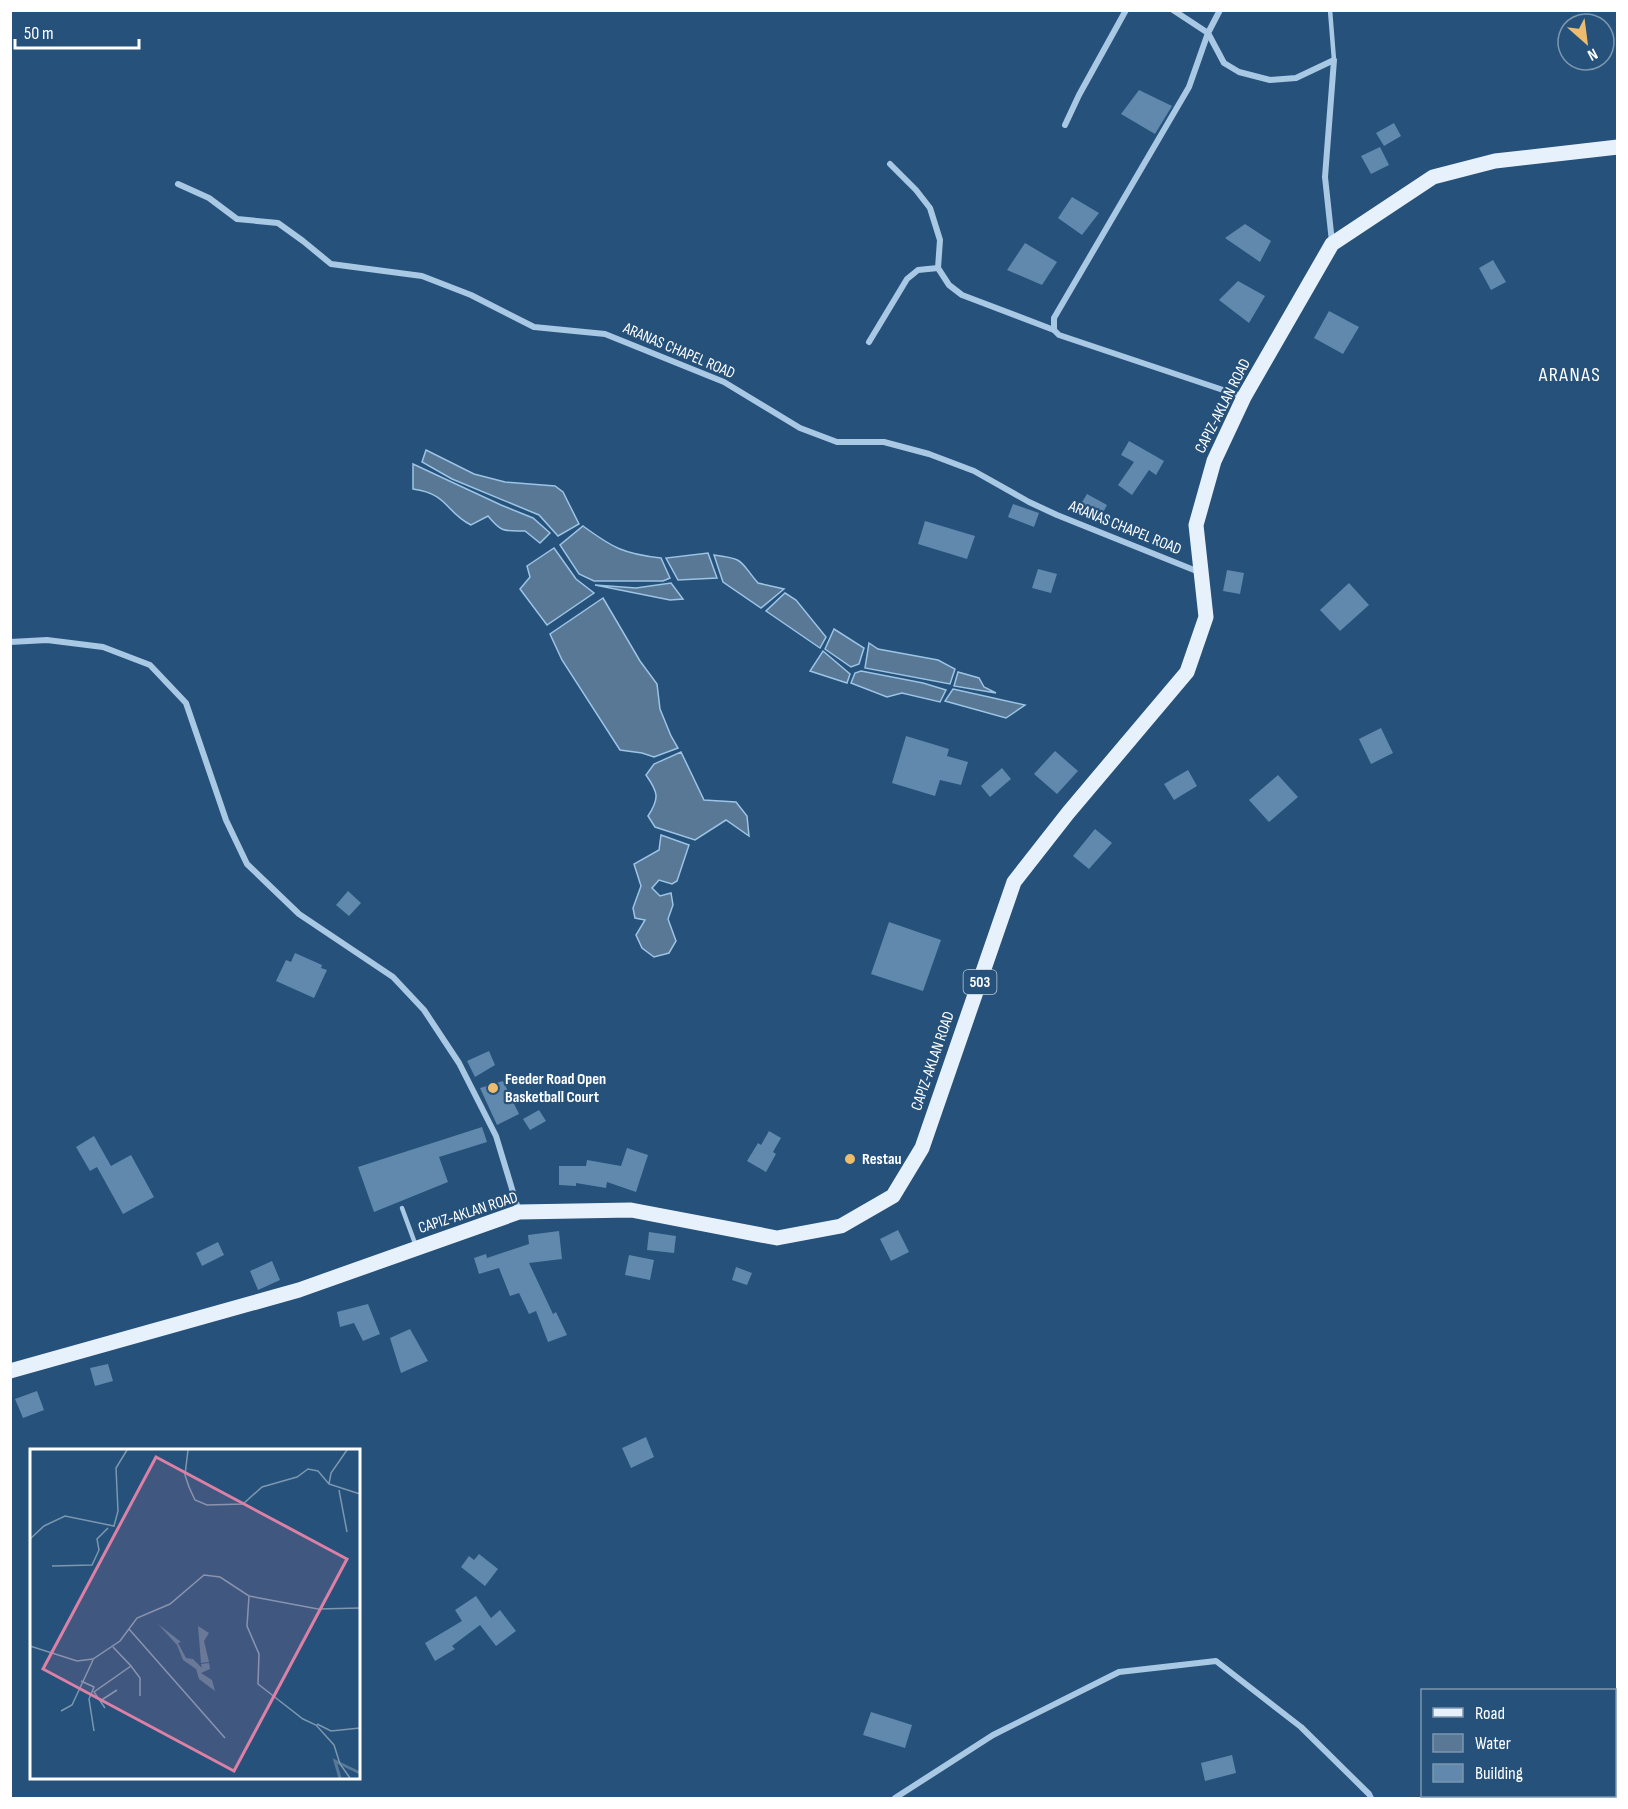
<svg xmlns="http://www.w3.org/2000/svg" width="1628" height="1809" font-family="'Sofia Sans Condensed',sans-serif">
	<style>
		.water { fill: #587896; stroke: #9cc4e4; stroke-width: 1.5 }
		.building { fill: #6189ad }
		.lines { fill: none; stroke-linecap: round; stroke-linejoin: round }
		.service { stroke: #a8c8e4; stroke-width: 4.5 }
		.minor { stroke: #a8c8e4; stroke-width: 6 }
		.primary { stroke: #e7f1fc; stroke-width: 15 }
		.poi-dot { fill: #edbd6d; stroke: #25517a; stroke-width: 2 }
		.labels { text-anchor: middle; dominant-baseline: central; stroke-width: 4.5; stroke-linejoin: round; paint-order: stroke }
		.shield { fill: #25517a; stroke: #becbd7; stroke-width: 1.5 }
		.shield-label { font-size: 15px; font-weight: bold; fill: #fff }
		.street-label { font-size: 16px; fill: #fff; stroke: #25517a }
		.poi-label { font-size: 16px; font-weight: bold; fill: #fff; stroke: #25517a; text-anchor: start }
		.quarter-label { font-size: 20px; letter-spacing: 1.5px; fill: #fff; stroke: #25517a }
		.inset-river { fill: none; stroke: #587896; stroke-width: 3 }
		.inset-road { fill: none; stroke: #7c97af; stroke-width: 1.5 }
		.view { fill: #dd80a5; fill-opacity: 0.15; stroke: #dd80a5; stroke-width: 3 }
		.inset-edge { fill: none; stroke: #fff; stroke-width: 3 }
	</style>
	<rect width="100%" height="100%" fill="#25517a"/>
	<g class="water">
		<path d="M426,450l48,24 31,8 50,4 8,6 16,32 -21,12 -19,-21 -87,-36 -30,-17z"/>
		<path d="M413,464l88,41 32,13 17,15 -10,10 -15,-12c-21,0 -23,2 -37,-15l-17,9c-26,-13 -22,-31 -58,-36z"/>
		<path d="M583,526c30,22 41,28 78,32l9,20 -7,3h-69l-15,-7 -19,-29z"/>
		<path d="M554,548l22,31 18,14 -47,32 -27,-36 10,-12 -3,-11z"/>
		<path d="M708,553l9,25 -39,2 -12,-22z"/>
		<path d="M714,555c32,4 25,6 44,28l26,6 -23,19 -38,-26z"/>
		<path d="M671,583l12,16 -13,1 -75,-15 41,3z"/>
		<path d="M785,593l11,7 30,37 -6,11 -54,-37z"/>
		<path d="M603,598l37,63 17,23 3,25 11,27 7,12 -24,9 -12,-4 -22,-3 -58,-90 -12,-26z"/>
		<path d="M834,629l30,19 -5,16 -8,3 -26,-18z"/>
		<path d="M869,643l9,6 60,11 17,9 -5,15 -85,-16z"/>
		<path d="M823,651l27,23 -3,9 -37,-12z"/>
		<path d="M861,671l62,12 23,7 -6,12 -38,-9 -15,4 -36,-14 4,-10z"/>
		<path d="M958,672l21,6 5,9 12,6 -42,-7z"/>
		<path d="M953,689l72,16 -19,13 -61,-17z"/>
		<path d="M681,752l23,48 32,2 11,14 2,20 -23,-16 -31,20 -40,-13 -7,-11c12,-18 10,-24 -2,-41l8,-11z"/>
		<path d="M661,835l28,10 -12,36 -5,3 -13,-4 -7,8 8,8 11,-3 2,12 -5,14 8,22 -7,12 -15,4 -12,-9 -6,-13 9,-15 -10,-2 -2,-10 8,-22 -7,-22 25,-14z"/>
	</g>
	<g class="building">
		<path d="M1139,90l33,16 -17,28 -34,-20z"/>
		<path d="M1394,123l7,13 -17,10 -8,-13z"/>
		<path d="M1380,147l9,18 -18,9 -10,-18z"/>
		<path d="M1072,197l27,16 -17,22 -24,-17z"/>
		<path d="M1245,224l26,17 -11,21 -35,-24z"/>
		<path d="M1025,243l32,19 -15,23 -35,-15z"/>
		<path d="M1493,260l13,22 -15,8 -12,-22z"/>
		<path d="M1238,281l27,15 -16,27 -30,-23z"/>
		<path d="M1329,311l30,16 -16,27 -29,-16z"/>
		<path d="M1129,441l35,20 -8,14 -7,-5 -17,25 -14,-10 16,-23 -13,-7z"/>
		<path d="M1087,494l20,11 -8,15 -21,-11z"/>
		<path d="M1013,504l26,9 -5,14 -26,-10z"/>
		<path d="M925,521l50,15 -8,23 -49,-15z"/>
		<path d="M1038,569l19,5 -6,19 -19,-5z"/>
		<path d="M1227,570l17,3 -4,21 -17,-3z"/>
		<path d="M1349,583l20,22 -29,26 -20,-21z"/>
		<path d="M1381,728l12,25 -22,11 -12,-25z"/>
		<path d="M906,736l43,13 -2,7 21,6 -7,23 -21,-5 -5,16 -43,-13z"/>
		<path d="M1055,751l23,20 -21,23 -23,-20z"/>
		<path d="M1002,768l9,11 -21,18 -9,-11z"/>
		<path d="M1188,770l9,16 -23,14 -10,-16z"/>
		<path d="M1278,775l20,22 -29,25 -20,-22z"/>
		<path d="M1095,829l17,14 -23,26 -16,-13z"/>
		<path d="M348,891l13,12 -12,13 -13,-11z"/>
		<path d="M889,922l52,18 -18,51 -52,-17z"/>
		<path d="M295,953l27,12 -1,3 6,2 -13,28 -38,-17 10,-21 5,2z"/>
		<path d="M489,1051l6,14 -20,12 -8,-16z"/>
		<path d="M503,1081l16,33 -22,11 -17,-37z"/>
		<path d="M539,1110l7,11 -16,9 -7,-11z"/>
		<path d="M482,1127l5,15 -48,15 9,25 -74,30 -16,-45z"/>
		<path d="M769,1131l12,7 -8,14 3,2 -10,18 -19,-11 11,-18 3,2z"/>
		<path d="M94,1136l17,30 20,-11 23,42 -31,17 -26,-47 -7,4 -14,-24z"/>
		<path d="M627,1148l21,7 -12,37 -29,-10 -1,6 -30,-5v3l-17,-1v-19h27l1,-6 34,6z"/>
		<path d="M898,1230l11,22 -18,9 -11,-22z"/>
		<path d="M559,1231l3,28 -33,4 24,51 3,-2 11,23 -19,7 -12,-31 -7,3 -10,-21 -9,3 -11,-28 -20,6 -5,-16 12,-4 1,4 42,-14 -1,-9z"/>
		<path d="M649,1232l27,4 -2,17 -27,-3z"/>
		<path d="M218,1242l6,13 -22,11 -6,-13z"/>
		<path d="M629,1255l25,5 -4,20 -25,-5z"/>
		<path d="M272,1261l8,19 -22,10 -8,-19z"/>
		<path d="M736,1267l16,6 -5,12 -15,-5z"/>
		<path d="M368,1304l12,30 -17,7 -9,-18 -14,4 -3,-15z"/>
		<path d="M410,1329l18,32 -27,12 -11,-35z"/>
		<path d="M108,1364l5,17 -18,5 -5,-18z"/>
		<path d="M37,1391l7,19 -21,8 -8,-19z"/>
		<path d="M646,1437l8,20 -23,11 -9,-20z"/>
		<path d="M479,1554l19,15 -13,17 -24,-19 8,-11 5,4z"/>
		<path d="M476,1596l15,22 9,-8 16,21 -20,15 -16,-21 -28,21 3,3 -20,12 -10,-18 37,-22 -7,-11z"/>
		<path d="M871,1712l41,13 -7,23 -42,-13z"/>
		<path d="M1232,1755l4,18 -31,8 -4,-18z"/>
	</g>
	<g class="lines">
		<g class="service">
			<path d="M1330,10l4,50"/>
			<path d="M402,1208l14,38"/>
		</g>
		<g class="minor">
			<path d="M1173,10l35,23 -19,54 -135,231v12l5,5 185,62"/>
			<path d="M1220,10l-12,23 16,30 15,9 31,8 26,-2 38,-18 -9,117 7,65"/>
			<path d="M1065,125l14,-30 47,-85"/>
			<path d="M890,164l26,26 14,18 10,32 -2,28 11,17 13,10 92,35"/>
			<path d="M178,184l31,14 28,21 41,4 25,18 28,23 91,12 49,19 63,32 71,7 119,48 76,46 37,14h47l45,12 45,17 55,31 28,13 142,57"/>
			<path d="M869,342l38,-63 11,-9 20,-2"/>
			<path d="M10,642l37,-2 56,7 47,18 36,38 40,117 21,44 52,50 94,63 31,33 35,53 37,73 23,76"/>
			<path d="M895,1798l98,-63 126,-63 97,-11 85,66 68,67 2,4"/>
		</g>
		<path class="primary" d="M10,1371l289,-81 220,-78 112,-2 146,28 64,-12 52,-30 29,-48 92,-266 54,-69 119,-141 19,-55 -10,-92 18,-64 30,-64 88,-153 101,-67 62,-16 123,-14"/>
	</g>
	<g class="poi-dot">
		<circle cx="493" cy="1088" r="6"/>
		<circle cx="850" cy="1159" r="6"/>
	</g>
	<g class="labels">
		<rect class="shield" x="963.5" y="970" width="33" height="24" rx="4.5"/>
		<g class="shield-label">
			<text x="980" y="982">503</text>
		</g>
		<g class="street-label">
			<text transform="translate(679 351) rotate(23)">ARANAS CHAPEL ROAD</text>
			<text transform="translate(1223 406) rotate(-63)">CAPIZ-AKLAN ROAD</text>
			<text transform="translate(1125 528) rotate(22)">ARANAS CHAPEL ROAD</text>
			<text transform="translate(933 1061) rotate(-71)">CAPIZ-AKLAN ROAD</text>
			<text transform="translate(468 1213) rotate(-18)">CAPIZ-AKLAN ROAD</text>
		</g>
		<g class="poi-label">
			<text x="505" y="1079">Feeder Road Open<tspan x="505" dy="18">Basketball Court</tspan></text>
			<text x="862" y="1159">Restau</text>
		</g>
		<g class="quarter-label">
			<text x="1570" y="375">ARANAS</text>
		</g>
	</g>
	<g transform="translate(30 1449)">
		<rect width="330" height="330" fill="#25517a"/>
		<path d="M128,175l23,18 -3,1 8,15 7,1 9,9 -1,-4 8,-1 1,6 -9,4 11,7 3,11 -16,-12 -3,-10 -13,-9 -6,-15zM168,177l11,7 -5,8 5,21 -8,1z" fill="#587896"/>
		<path class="inset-river" d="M310,329l-5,-17 25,12"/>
		<path class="inset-road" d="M158,1l-3,25 4,12 6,13 12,5 36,-1 19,-17 35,-10 11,-8 10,2 11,13M317,1l-16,23 -2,11 31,10M309,41l8,42M0,90l14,-13 21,-10 49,10 4,-15 -2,-43 11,-18M22,117l40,-1 7,-15 -2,-11 11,-11M219,147l-2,30 12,28 -1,30 45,35 13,6 18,20 6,19 10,14M99,180l96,109M0,197l47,15 16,-2 27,-18 17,-23 33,-14 34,-29 16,2 29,19 69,13 42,-1M101,217l9,12v18M51,232l13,6 -5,12 5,32M70,252l17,-11M75,259l-11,-16 37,-26 -18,-19M31,262l11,-6 21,-45M287,275l14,7 29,-3"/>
		<path class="view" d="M126,8l191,102 -113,212 -191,-102z"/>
		<rect width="330" height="330" class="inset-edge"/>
	</g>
	<rect width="1628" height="1809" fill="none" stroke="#ffffff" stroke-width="24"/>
	<rect x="1421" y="1689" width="195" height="108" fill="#25517a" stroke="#7c97af" stroke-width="1.5"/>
	<rect x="1433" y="1708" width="30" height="9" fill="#e7f1fc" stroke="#7c97af" stroke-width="1.5"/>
	<text x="1475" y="1719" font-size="18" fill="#ffffff">Road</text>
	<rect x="1433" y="1734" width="30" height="18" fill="#587896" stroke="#7c97af" stroke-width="1.5"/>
	<text x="1475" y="1749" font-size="18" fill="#ffffff">Water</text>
	<rect x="1433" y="1764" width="30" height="18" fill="#6189ad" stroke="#7c97af" stroke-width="1.5"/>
	<text x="1475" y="1779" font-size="18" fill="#ffffff">Building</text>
	<g transform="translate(1586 42) rotate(152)"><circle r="28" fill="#25517a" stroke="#7c97af" stroke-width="1.5"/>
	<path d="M0-4.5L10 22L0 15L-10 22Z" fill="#edbd6d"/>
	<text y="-9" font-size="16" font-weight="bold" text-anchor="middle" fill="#ffffff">N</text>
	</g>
	<path d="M15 39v9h124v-9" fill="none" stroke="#ffffff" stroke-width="3"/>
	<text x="24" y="39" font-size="18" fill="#ffffff" stroke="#25517a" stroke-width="4.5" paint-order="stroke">50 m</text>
</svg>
